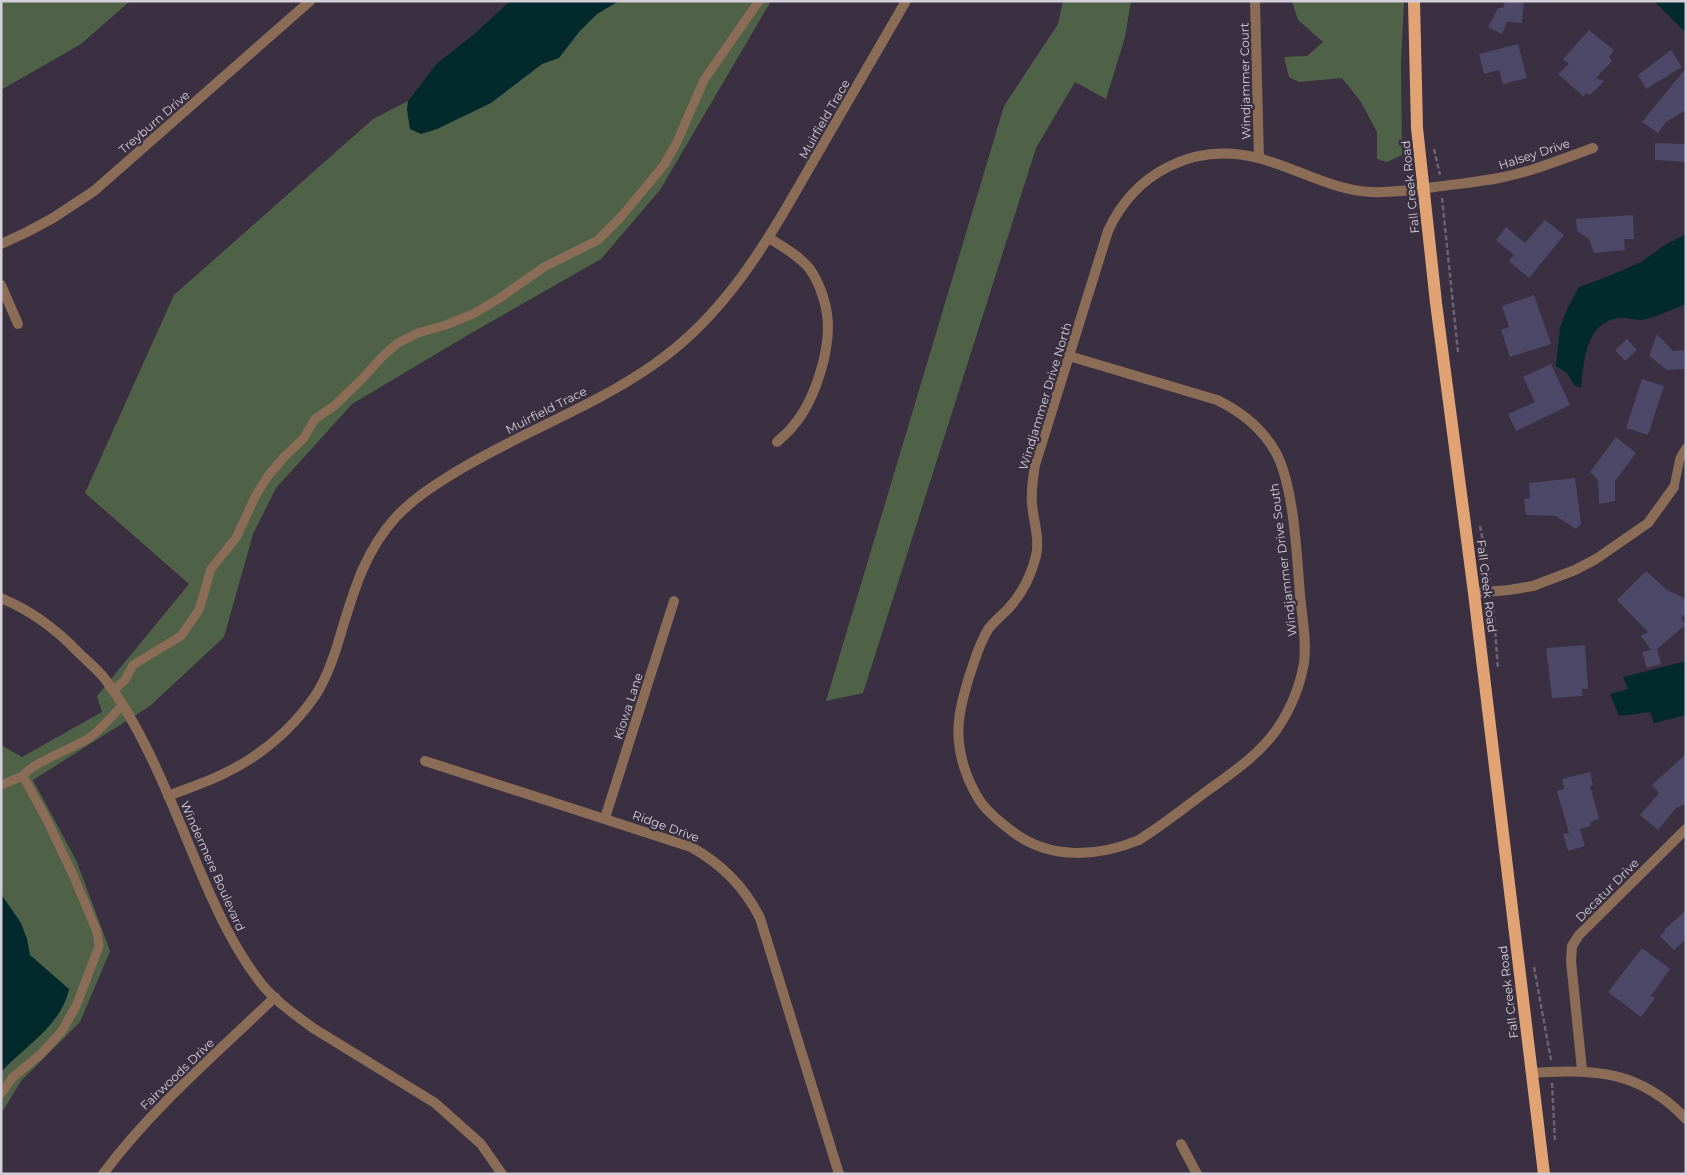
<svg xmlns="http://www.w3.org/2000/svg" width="1687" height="1175" font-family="Montserrat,sans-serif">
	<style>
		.green { fill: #4f6248 }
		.water { fill: #022a2c }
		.building { fill: #4d4768 }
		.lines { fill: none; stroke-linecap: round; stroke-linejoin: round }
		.path { stroke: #6b6372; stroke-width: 2.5; stroke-dasharray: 5 2.5; stroke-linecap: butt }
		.lane { stroke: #8b6c56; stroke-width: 9 }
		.street { stroke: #8b6c56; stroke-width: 10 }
		.primary { stroke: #e1a274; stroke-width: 12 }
		.labels { text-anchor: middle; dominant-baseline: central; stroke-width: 5; stroke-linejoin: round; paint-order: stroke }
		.street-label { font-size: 12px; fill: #d4cfd9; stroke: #3a3041 }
	</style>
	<rect width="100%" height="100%" fill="#3a3041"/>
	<g class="green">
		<path d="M1,1h129l-49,43 -80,46z"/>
		<path d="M510,1h261l-111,189 -59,69 -128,73 -121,72 -76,84 -23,46 -29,103 -74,69 -117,74 44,82 33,89 -30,71 -59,59 -20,33v-369l21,12 80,-45 -5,-16 92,-112 -104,-91 89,-198 199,-176 35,-18 28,-37 38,-30z"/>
		<path d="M1063,1h68l-6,36 -19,62 -31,-17 -39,66 -173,545 -37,8 178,-595 54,-82z"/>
		<path d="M1292,1h112l-3,62 1,92 -15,7 -10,-3v-27l-16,-30 -19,-24 -43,4 -10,-5 -5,-20 23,-1 16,-14 -25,-22z"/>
	</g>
	<g class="water">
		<path d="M510,1h109l-22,13 -18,18 -20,26 -17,6 -51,39 -54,26 -16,5 -11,-5 -3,-19 1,-9 28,-37 38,-30z"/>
		<path d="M1654,1h32v32z"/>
		<path d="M1686,234v70c-13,5 -27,12 -40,15 -9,3 -19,-2 -28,-1 -33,6 -34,43 -37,70l-7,-3 -7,-12 -11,-7 4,-38 7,-19 12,-22 35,-13 29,-13 20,-15z"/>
		<path d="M1686,661v54l-32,8 -4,-11 -31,4 -9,-22 18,-5 -5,-12z"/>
		<path d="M1,894l20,29 6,16 3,16 39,34c-7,36 -45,58 -68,83z"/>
	</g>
	<g class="building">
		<path d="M1505,1h19l-2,22 -15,-1 -5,12 -14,-7 10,-19h5z"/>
		<path d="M1589,30l25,20 -5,7 3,4 -16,17 8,3 -14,14 -4,-2 -2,4 -26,-23 11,-10 -6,-5z"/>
		<path d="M1518,44l9,34 -24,6 -4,-14 -15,4 -5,-20z"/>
		<path d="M1671,50l11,17 -36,22 -8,-14z"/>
		<path d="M1686,68v42l-20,12 -8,11 -16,-11z"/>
		<path d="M1655,143l31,1v18l-31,-2z"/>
		<path d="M1633,215l1,24h-10l1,11 -31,3 -5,-14 -12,-8 -1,-12z"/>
		<path d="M1545,220l19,15 -35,43 -20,-17 5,-6 -18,-15 10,-13 19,16z"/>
		<path d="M1534,295l17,49 -41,13 -9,-27 8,-3 -7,-21z"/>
		<path d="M1657,334l16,17 11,-1v19l-17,1 -18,-14z"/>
		<path d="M1627,339l10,11 -12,11 -10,-11z"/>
		<path d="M1551,364l19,41 -54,26 -8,-17 27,-12 -12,-25z"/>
		<path d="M1642,379l22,7 -16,49 -22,-7z"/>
		<path d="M1616,437l20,16 -21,28v20l-16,3 -1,-24 -8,-8z"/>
		<path d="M1575,478l6,46 -5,5 -20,-13 -30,-1 -2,-16 6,-1 -1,-15z"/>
		<path d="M1646,571l21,19 15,7 4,4v12l-5,5 4,7 -28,24 4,15 -14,4 -5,-16 9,-2 -10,-14 7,-4 -31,-32z"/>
		<path d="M1585,645l3,44h-6l1,7 -31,2 -6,-50z"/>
		<path d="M1686,754v50l-10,4 -18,22 -18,-15 19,-22 -7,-8z"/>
		<path d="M1590,772l3,13 -3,1 9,33 -9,3 1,4 -11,3 5,17 -17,5 -5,-17 6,-1 -12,-42 7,-2 -2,-10z"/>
		<path d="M1686,910v29l-12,11 -14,-14 5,-5 -1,-1z"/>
		<path d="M1642,948l28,21 -19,27 4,2 -14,19 -33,-25z"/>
	</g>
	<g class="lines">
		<g class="path">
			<path d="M1434,149l6,26"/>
			<path d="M1442,198l16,154"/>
			<path d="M1480,526l10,53"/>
			<path d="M1493,602l5,67"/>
			<path d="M1534,967l17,93"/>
			<path d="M1552,1083l3,57"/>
		</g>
		<g class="lane">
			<path d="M1674,487l6,-29 6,-10"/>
			<path d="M113,691l12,-11 8,-15 48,-29 18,-26 12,-41 25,-31 21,-45 11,-17 16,-19 19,-18 12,-20 19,-13 27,-26 24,-26 13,-11 20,-10 28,-8 27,-11 27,-16 44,-31 54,-27 22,-22 44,-53 13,-23 27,-62 55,-79"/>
			<path d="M1,785l22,-9"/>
			<path d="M1,1094l11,-16 29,-24 21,-23 15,-27 22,-58 -2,-14 -23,-55 -27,-57 -24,-44c10,-14 49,-27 66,-38 13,-9 23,-23 34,-33"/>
		</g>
		<g class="street">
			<path d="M1255,3l4,155"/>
			<path d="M769,238c14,9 29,17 40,30 9,12 16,31 18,46 5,33 -12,87 -34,112 -4,6 -11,11 -16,16"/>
			<path d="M1,244l26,-12 26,-14 41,-27 216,-190"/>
			<path d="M1,285l17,39"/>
			<path d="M1069,356l148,44c25,12 44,27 58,51 19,33 22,106 25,144 2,23 7,46 4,68 -4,23 -14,47 -27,66 -18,26 -45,44 -70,62 -23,17 -44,34 -68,49 -41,17 -89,20 -126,-8 -12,-9 -25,-19 -33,-31 -15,-23 -24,-53 -21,-80 1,-15 6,-30 10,-44 6,-17 10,-34 20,-49 6,-7 13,-13 19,-19 14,-15 23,-33 28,-53 4,-18 -3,-36 -4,-53 -1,-13 1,-25 3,-38l73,-234c27,-59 86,-89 150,-73 36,9 76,33 113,34 21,1 42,-2 64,-5 21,-3 43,-5 64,-9 32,-6 63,-19 94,-30"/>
			<path d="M1474,593l35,-3 24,-4 42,-16 21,-11 52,-36 26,-36"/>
			<path d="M1,598c29,12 56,32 77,54 9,9 19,17 27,27 43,57 70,134 98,199 15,35 31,69 54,100 14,20 37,36 56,50l122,75 46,41 21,30"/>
			<path d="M425,761l266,86c31,17 53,39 69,71l79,256"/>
			<path d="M168,796c18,-7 36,-13 53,-21 37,-17 71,-45 94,-79 12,-18 20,-42 26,-63 13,-43 24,-82 55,-116 19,-20 40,-33 63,-47 63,-38 134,-63 194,-105 75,-51 118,-130 162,-207 30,-52 61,-105 91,-157"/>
			<path d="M605,818l69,-217"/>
			<path d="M1582,1070l-11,-109 1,-15 7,-11 107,-106"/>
			<path d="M1532,1073c62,-5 109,-2 154,46"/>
			<path d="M1181,1144l16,30"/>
			<path d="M103,1174c49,-66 113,-120 172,-177"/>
		</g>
		<path class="primary" d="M1414,1l3,127 19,175 38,290 70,581"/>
	</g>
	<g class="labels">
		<g class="street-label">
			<text transform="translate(1245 81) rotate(-91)">Windjammer Court</text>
			<text transform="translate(824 119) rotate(-60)">Muirfield Trace</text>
			<text transform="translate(154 122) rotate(-41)">Treyburn Drive</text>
			<text transform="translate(1534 154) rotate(-18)">Halsey Drive</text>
			<text transform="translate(1410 187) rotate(-96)">Fall Creek Road</text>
			<text transform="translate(1045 396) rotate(-73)">Windjammer Drive North</text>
			<text transform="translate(546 410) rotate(-27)">Muirfield Trace</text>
			<text transform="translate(1283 560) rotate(-97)">Windjammer Drive South</text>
			<text transform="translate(1487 586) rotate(83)">Fall Creek Road</text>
			<text transform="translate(628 706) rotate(-72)">Kiowa Lane</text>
			<text transform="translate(666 826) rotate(20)">Ridge Drive</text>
			<text transform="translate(213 866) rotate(66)">Windermere Boulevard</text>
			<text transform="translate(1607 890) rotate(-45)">Decatur Drive</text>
			<text transform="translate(1508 992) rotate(-97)">Fall Creek Road</text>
			<text transform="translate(177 1074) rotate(-44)">Fairwoods Drive</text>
		</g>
	</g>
	<rect width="1687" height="1175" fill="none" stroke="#d4cfd9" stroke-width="5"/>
</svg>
